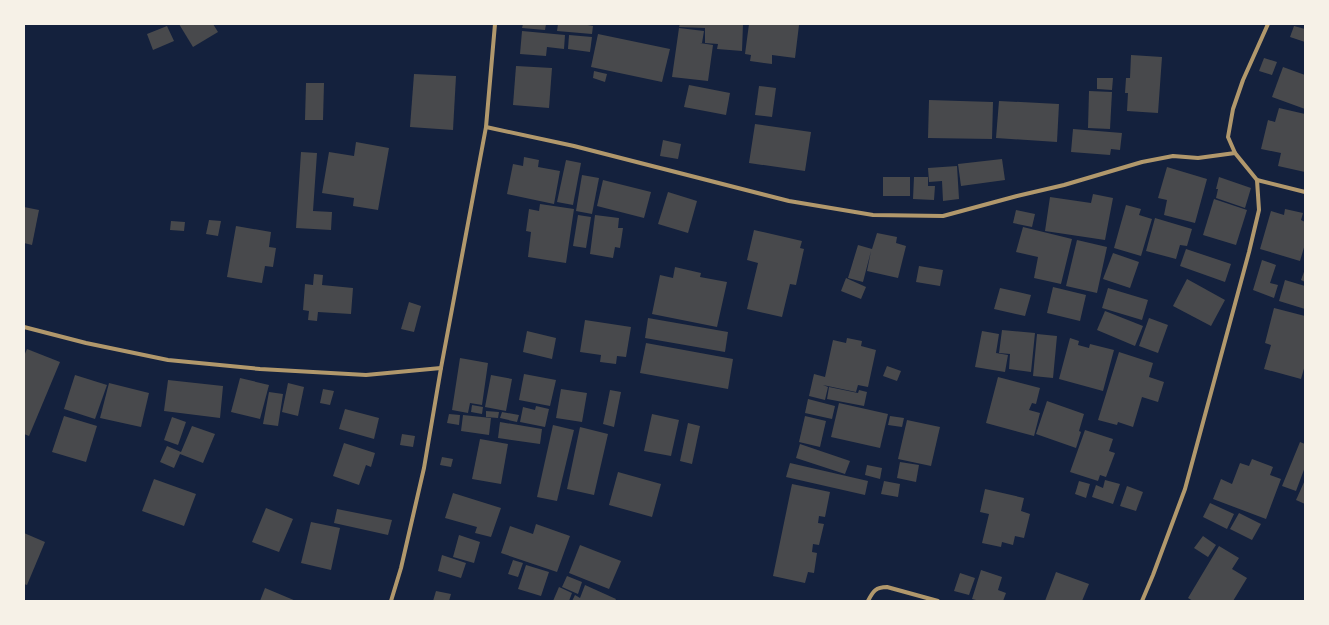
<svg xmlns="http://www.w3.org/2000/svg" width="1329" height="625" font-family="Lora,serif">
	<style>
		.building { fill: #48494c }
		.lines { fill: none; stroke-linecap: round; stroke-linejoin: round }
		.minor { stroke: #b1986c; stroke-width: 4 }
	</style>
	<rect width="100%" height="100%" fill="#14213d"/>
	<g class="building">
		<path d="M179,24h34l5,8 -25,15z"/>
		<path d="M523,24h23l-1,6 -23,-2z"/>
		<path d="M558,24h24l11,2 -1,8 -35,-3z"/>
		<path d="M680,24h63l-1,27 -25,-2 1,-5 -13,-1v-15l-26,-1z"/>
		<path d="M749,24l50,1 -4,33 -23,-3v9l-22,-3 1,-6 -6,-1z"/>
		<path d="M167,26l7,15 -21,9 -6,-16z"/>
		<path d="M1294,26l11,3v13l-15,-5z"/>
		<path d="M679,28l25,3 -2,12h-2l13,2 -5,36 -36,-4z"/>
		<path d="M522,31l43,4 -1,14 -17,-2 -1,9 -26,-2z"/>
		<path d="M598,34l72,15 -8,33 -71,-15z"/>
		<path d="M569,35l23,2 -2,15 -22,-3z"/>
		<path d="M1131,55l31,2 -4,56 -31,-2 1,-18h-3l1,-15h4z"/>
		<path d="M1264,58l13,4 -5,13 -13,-4z"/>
		<path d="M516,66l36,2 -3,40 -36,-3z"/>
		<path d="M1283,67l22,8v34l-33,-12z"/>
		<path d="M594,71l13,3 -2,8 -12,-4z"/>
		<path d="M414,74l42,2 -3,54 -43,-3z"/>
		<path d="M1097,78h16l-1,12 -15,-1z"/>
		<path d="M306,83h18l-1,37h-18z"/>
		<path d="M689,85l41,8 -4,22 -42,-8z"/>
		<path d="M759,86l17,2 -4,29 -17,-2z"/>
		<path d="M1089,91l23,1 -2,37 -22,-1z"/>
		<path d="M929,100l64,2 -1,37 -64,-1z"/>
		<path d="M999,101l60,3 -2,38 -61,-4z"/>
		<path d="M1279,108l26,6v58l-27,-6 3,-13 -20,-4 7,-29 7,2z"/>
		<path d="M755,124l56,8 -6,39 -56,-8z"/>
		<path d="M1073,129l49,4 -2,17 -9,-1 -1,6 -39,-3z"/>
		<path d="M663,140l18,4 -3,15 -18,-3z"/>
		<path d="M356,142l33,6 -11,62 -25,-4 1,-8 -32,-5 7,-41 25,4z"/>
		<path d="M301,152l16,1 -4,58 19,1 -1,18 -35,-2z"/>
		<path d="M524,157l15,3 -1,7 22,4 -6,33 -47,-10 6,-30 10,2z"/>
		<path d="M1002,159l3,21 -44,6 -3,-22z"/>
		<path d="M566,160l15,3 -8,42 -16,-3z"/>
		<path d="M957,166l2,33 -16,2 -1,-20 -13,1 -1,-14z"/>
		<path d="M1167,167l40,12 -12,44 -31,-8 3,-15 -9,-2z"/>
		<path d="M582,175l17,3 -7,36 -16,-3z"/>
		<rect x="883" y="177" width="27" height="19"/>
		<path d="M914,177h14v9h7l-1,14 -21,-1z"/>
		<path d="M1219,177l32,11 -6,20 -29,-10 2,-9h-2z"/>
		<path d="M603,180l48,12 -7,26 -47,-12z"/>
		<path d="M668,192l29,9 -9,32 -30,-9z"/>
		<path d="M1093,194l20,4 -8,42 -60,-9 5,-34 41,6z"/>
		<path d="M1214,199l33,11 -11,35 -33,-10z"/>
		<path d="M540,204l34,5 -8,54 -38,-6 3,-25 -5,-1 3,-22 10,2z"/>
		<path d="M1126,205l15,4 -2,6 13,4 -11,37 -27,-8z"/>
		<path d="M24,207l15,3 -7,35 -8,-2z"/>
		<path d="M1285,209l18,4 -2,7 4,2v22l-5,17 -40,-12 11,-38 13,4z"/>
		<path d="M1016,210l19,4 -3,13 -19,-4z"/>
		<path d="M578,215l13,2 -5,31 -13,-2z"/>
		<path d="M595,215l24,3 -1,10h5l-3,20 -5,-1 -2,11 -23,-4z"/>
		<path d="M1155,218l37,11 -5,17 -7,-1 -4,14 -30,-8z"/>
		<path d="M209,220l12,1 -3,15 -12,-2z"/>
		<path d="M171,221l14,1 -1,9 -14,-1z"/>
		<path d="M236,226l35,6 -2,15 7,1 -3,19 -8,-1 -3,17 -35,-6z"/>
		<path d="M1023,227l49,12 -11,45 -27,-6 4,-21 -22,-5z"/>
		<path d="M754,230l48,11 -2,7 4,1 -8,36 -6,-1 -8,33 -35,-8 11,-46 -11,-3z"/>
		<path d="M877,233l20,4 -1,6 10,3 -8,32 -31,-7 4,-20 -8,31 -15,-4 10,-33 14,4z"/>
		<path d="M1077,240l30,7 -10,46 -31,-7z"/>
		<path d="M1186,249l45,15 -6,18 -45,-16z"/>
		<path d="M1113,253l26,9 -9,26 -27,-9z"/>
		<path d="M1262,260l14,5 -6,18 8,2 -4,13 -21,-8z"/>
		<path d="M919,266l24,4 -3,16 -24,-4z"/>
		<path d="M675,267l26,6 -1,4 27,5 -10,45 -65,-13 8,-39 13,3z"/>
		<path d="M1305,269v13l-4,-2z"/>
		<path d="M314,274l9,1 -1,10 31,3 -2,26 -33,-2 -1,9 -9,-1 1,-9 -6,-1 2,-26 8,1z"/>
		<path d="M846,278l20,9 -5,12 -20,-8z"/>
		<path d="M1187,279l38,21 -14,26 -38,-20z"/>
		<path d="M1285,280l20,6v23l-26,-8z"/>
		<path d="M1053,287l33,8 -6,26 -33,-8z"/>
		<path d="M1000,288l31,7 -6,21 -31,-7z"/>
		<path d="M1108,288l40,12 -6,20 -40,-12z"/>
		<path d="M409,302l12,4 -7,26 -13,-3z"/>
		<path d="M1274,308l31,8v49l-4,14 -37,-10 7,-24 -6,-2z"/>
		<path d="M1105,311l38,15 -8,20 -38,-16z"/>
		<path d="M648,318l80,14 -3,20 -80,-14z"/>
		<path d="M1149,318l19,7 -10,28 -19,-7z"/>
		<path d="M585,320l46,7 -5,30 -9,-1 -1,8 -16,-2 1,-7 -21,-3z"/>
		<path d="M1002,330l33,3 -4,39 -22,-3 1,-15 -11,-1z"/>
		<path d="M527,331l29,7 -4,21 -29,-7z"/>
		<path d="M982,331l17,3 -3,19 12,2 -3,17 -30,-5z"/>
		<path d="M1037,334l20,2 -4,42 -20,-2z"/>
		<path d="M847,338l15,3 -1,5 15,4 -8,37 -10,-2 -2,7 -33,-7 5,2 -3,13 -16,-4 5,-22 11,3 8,-37 13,3z"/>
		<path d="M1070,338l9,3 -1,4 11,3 1,-4 24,6 -11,41 -44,-12z"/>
		<path d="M646,343l87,16 -5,30 -88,-16z"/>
		<path d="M27,349l33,13 -31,74 -5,-2v-78z"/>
		<path d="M1119,352l34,11 -4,14 15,5 -6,20 -16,-5 -9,30 -15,-5 -1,3 -19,-5z"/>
		<path d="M460,358l28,5 -6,42 -12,-2 -2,10 -16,-3z"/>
		<path d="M887,366l14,5 -4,10 -14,-5z"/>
		<path d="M524,374l32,6 -6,26 -31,-6z"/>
		<path d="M75,375l32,10 -12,34 -31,-10z"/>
		<path d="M491,375l21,4 -6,32 -21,-4z"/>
		<path d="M998,377l42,11 -4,16 -4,-1 -3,7 11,3 -6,23 -48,-13z"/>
		<path d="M240,378l29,7 -9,34 -29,-7z"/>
		<path d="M168,380l55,6 -3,32 -56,-7z"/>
		<path d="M109,383l40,10 -8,34 -41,-9z"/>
		<path d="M288,383l16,4 -6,29 -16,-4z"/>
		<path d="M829,387l29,6 1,-3 8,2 -3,14 -37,-7z"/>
		<path d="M323,389l11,2 -4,14 -10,-2z"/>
		<path d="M561,389l26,4 -5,29 -26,-4z"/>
		<path d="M610,390l11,2 -7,35 -11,-3z"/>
		<path d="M269,392l14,2 -5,32 -15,-2z"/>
		<path d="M808,399l27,7 -3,13 -27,-6z"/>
		<path d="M1047,401l37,13 -5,17 2,1 -5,16 -40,-14z"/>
		<path d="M839,403l49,11 -8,34 -49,-11z"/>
		<path d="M472,405l11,2 -1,7 -11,-2z"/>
		<path d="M536,406l13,3 -4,18 -25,-5 3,-15 12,3z"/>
		<path d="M345,409l34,9 -5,21 -35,-10z"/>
		<path d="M486,411l13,1 -1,6 -12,-1z"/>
		<path d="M502,412l17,3 -2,7 -17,-4z"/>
		<path d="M449,414l11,1 -1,10 -12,-2z"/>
		<path d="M652,414l27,6 -8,36 -27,-5z"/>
		<path d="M463,415l28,3 -2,17 -28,-4z"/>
		<path d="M64,416l33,10 -11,36 -34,-10z"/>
		<path d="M805,416l21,5 -6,26 -21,-5z"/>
		<path d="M890,416l14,2 -2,9 -14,-2z"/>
		<path d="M172,417l14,5 -8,23 -14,-5z"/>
		<path d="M907,420l33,7 -9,39 -33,-7z"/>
		<path d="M500,422l42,7 -2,15 -42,-6z"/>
		<path d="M688,423l12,3 -8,38 -12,-3z"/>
		<path d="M553,425l21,5 -17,71 -20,-4z"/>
		<path d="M192,426l23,8 -12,29 -23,-9 -6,14 -14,-6 7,-16 14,6z"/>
		<path d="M580,427l28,7 -14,61 -27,-6z"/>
		<path d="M1085,430l28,9 -4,12 6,2 -9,24 -6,-2 -2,6 -28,-9z"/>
		<path d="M402,434l13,2 -2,11 -13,-2z"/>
		<path d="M480,439l28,5 -7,40 -29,-5z"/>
		<path d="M1300,442l5,2v23l-9,24 -14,-5z"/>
		<path d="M344,443l31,10 -4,14 -5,-2 -7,20 -26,-9z"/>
		<path d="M800,444l50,17 -5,13 -49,-16z"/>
		<path d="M442,457l11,2 -2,8 -11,-2z"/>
		<path d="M1252,459l21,8 -3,8 11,4 -15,40 -53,-20 8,-20 11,5 8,-21 9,3z"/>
		<path d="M900,462l19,3 -3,17 -19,-4z"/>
		<path d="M790,463l78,18 -3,14 -79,-18z"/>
		<path d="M867,465l15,3 -2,11 -15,-4z"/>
		<path d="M618,472l43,12 -9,33 -43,-12z"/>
		<path d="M154,479l42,15 -12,32 -42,-15z"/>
		<path d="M1105,480l15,4 -7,20 -21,-7 4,-12 7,3z"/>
		<path d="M1305,480v24l-9,-4z"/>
		<path d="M884,481l16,3 -2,13 -17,-3z"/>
		<path d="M1079,481l11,3 -4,14 -11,-4z"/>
		<path d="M792,484l38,8 -5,25 -6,-1 -1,7 6,1 -5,21 -6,-1 -1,8 5,1 -3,20 -6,-1 -3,11 -32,-7z"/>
		<path d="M1127,486l16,6 -7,19 -16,-5z"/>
		<path d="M985,489l39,9 -3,13 9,3 -6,24 -9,-2 -2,9 -11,-3 -1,5 -19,-4 7,-29 -9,-2z"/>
		<path d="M453,493l48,15 -10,29 -16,-4 2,-6 -32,-9z"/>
		<path d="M1210,503l24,11 -7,15 -24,-12z"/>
		<path d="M266,508l27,11 -14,33 -27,-10z"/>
		<path d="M337,509l55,11 -4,15 -54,-12z"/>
		<path d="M1239,513l22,11 -9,16 -22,-11z"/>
		<path d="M311,522l29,6 -9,42 -30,-7z"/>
		<path d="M536,524l34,12 -13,36 -56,-19 9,-27 23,8z"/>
		<path d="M24,533l21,9 -18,43 -3,-1z"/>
		<path d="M459,535l21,7 -6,21 -21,-6z"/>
		<path d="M1203,536l13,9 -8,12 -14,-9z"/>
		<path d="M580,545l41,16 -12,28 -40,-16z"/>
		<path d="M1219,546l20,12 -7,11 15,9 -14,23h-40l-5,-3z"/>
		<path d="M442,555l24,8 -5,15 -23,-7z"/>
		<path d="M513,560l10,3 -5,14 -10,-3z"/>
		<path d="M526,565l23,7 -8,24 -23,-7z"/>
		<path d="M981,570l21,7 -4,13 8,3 -3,8h-23l-8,-2z"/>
		<path d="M1056,572l33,12 -7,17h-37z"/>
		<path d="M960,573l15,5 -6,17 -15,-4z"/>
		<path d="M567,576l15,6 -4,12 -16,-7z"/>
		<path d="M585,585l31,14 -1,2h-43l3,-6 5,3z"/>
		<path d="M559,587l13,6 -3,8h-16z"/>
		<path d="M265,588l31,13h-36z"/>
		<path d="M436,591l15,3 -2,7h-16z"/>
	</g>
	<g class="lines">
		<g class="minor">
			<path d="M486,127l88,19 215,55 84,14 70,1 74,-20 47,-11 78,-23 31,-6 25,2 37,-5 22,27 2,30 -10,42 -64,237 -32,86 -11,26"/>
			<path d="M1235,153l-7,-16 5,-28 10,-29 25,-56"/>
			<path d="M1257,180l48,12"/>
			<path d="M24,327l62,16 82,17 92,9 106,6 75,-7"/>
			<path d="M391,601l10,-33 23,-100 17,-100 45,-241 9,-103"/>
			<path d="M868,601c5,-10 8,-14 19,-14l51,14"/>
		</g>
	</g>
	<rect width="1329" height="625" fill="none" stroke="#f6f1e7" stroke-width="50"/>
</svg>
